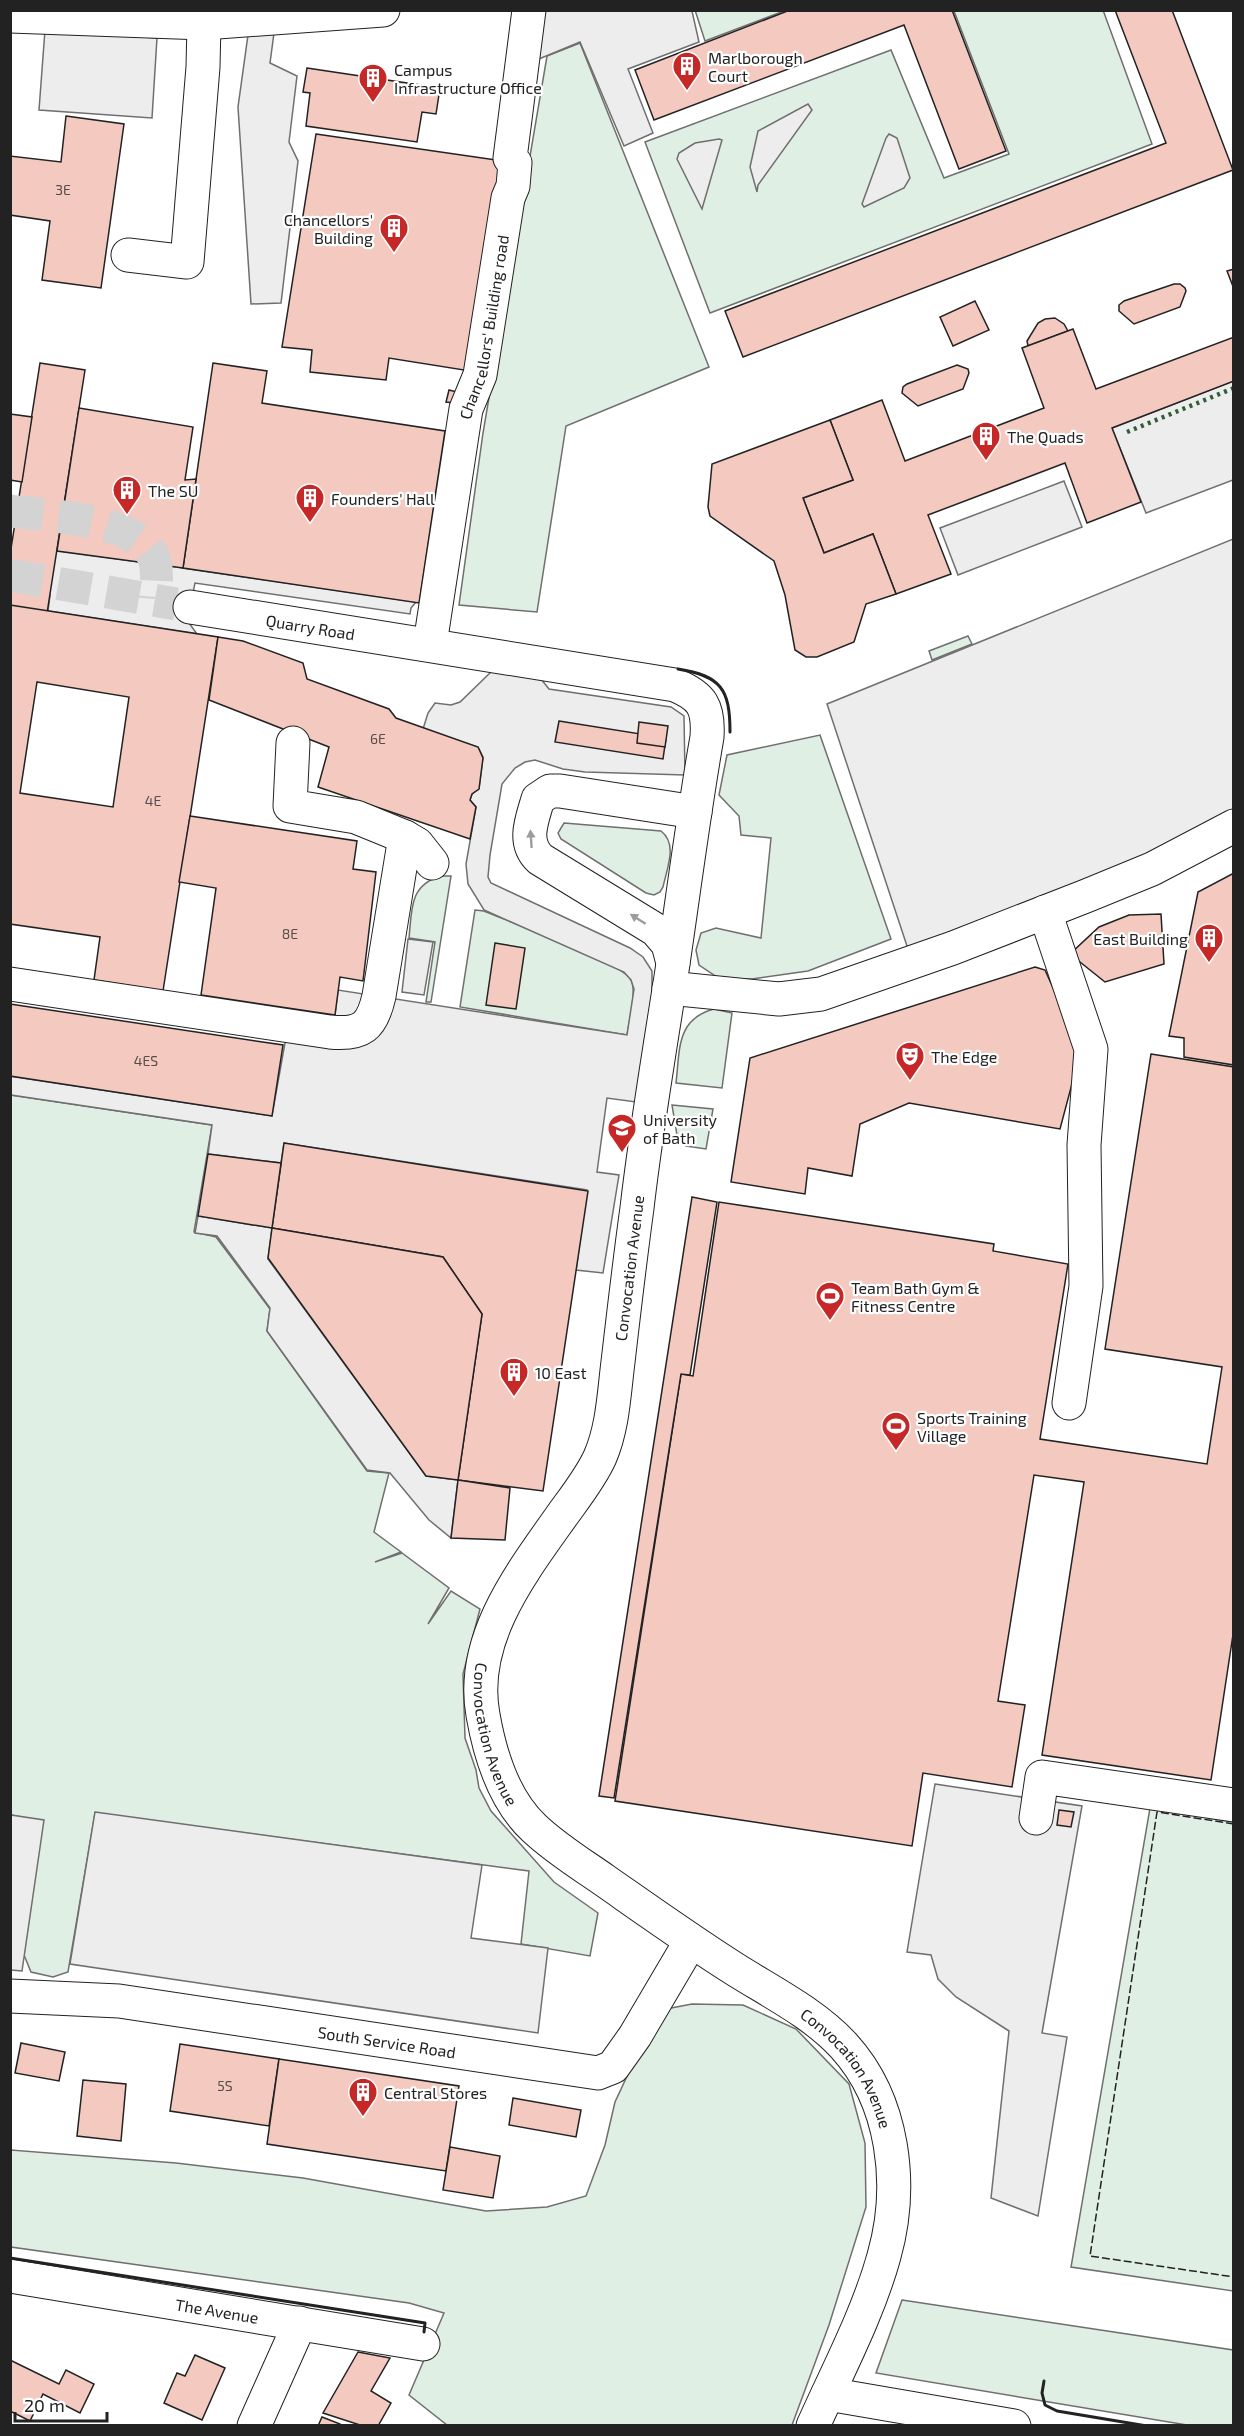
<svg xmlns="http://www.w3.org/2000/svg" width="1244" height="2436" font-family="'Exo 2',sans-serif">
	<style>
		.green { fill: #e0efe3; stroke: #6f6f6f; stroke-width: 1.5 }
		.parking { fill: #ededed; stroke: #6f6f6f; stroke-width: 1.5 }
		.building { fill: #f3c9c0; stroke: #222; stroke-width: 1.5; fill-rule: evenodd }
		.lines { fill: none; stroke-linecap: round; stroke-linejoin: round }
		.minor-tunnel { stroke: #d3d3d3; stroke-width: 33; stroke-dasharray: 33 16; stroke-linecap: butt }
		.minor-casing { stroke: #222; stroke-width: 35 }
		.minor { stroke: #fff; stroke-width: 33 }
		.hedge { stroke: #2f5e38; stroke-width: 4.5; stroke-dasharray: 3 4.5; stroke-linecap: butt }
		.fence { stroke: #222; stroke-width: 1.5; stroke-dasharray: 8 3; stroke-linecap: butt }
		.wall { stroke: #222; stroke-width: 3 }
		.oneway { fill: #9c9c9c }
		.labels { text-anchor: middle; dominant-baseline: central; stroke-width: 4.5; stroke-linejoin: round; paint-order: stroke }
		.number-label { font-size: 14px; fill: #564c4a }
		.poi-label { font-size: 16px; fill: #222; stroke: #fff; text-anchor: start }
		.street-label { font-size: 16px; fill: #222; stroke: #fff }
	</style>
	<rect width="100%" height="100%" fill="#fff"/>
	<g class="green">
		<path d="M695,10h89v1l-79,30z"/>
		<path d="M1103,10l49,134 -442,169 -65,-171 246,-92 53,128 65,-24 -55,-143z"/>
		<path d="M580,43l129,324 -143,59 -29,186 -78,-7 24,-172 64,-377z"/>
		<path d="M968,636l4,8 -40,16 -3,-9z"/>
		<path d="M820,735l71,204 -83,32 -56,8h-32l-21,-14 -3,-15 5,-17 15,-5 45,10 10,-100 -30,-3 -2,-19 -20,-21 8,-40z"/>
		<path d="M564,823l97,8c17,13 6,37 2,56l-3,5 -6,3 -8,-2 -85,-54 -3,-6z"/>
		<path d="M441,876h10l-20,126h-5l9,-60 -26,-4c3,-28 0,-53 32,-62z"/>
		<path d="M475,910l9,1c25,11 138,51 147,69 6,11 -2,41 -4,55l-167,-28z"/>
		<path d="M714,1009l18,4 -10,75 -46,-5c4,-33 0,-64 38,-74z"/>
		<path d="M11,1095l201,30 -18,107 22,5 54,72 -3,22 100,140 22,2 -15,59 27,20 -26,10 27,-9 47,35 -21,36 23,-33 29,18 -17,65 2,64 11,32 3,18 12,23 63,71 44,31 -8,43 -69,-12 8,-73 -434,-58 -27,159 -15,5 -22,-5 -7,-17 19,-134 -32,-6z"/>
		<path d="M672,1105l41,4 -7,40 -20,-3 -8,-5z"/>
		<path d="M1150,1808l83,14v469l-162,-24z"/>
		<path d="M692,2004l51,1 53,24 53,55 16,59 1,64 -37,118 -37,100h-345l-38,-30 35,-82 -35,-10 -398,-56v-97l165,13 127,15 183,33 61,-4 39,-11 19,-51 10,-43 29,-62 22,-31z"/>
		<path d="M902,2300l331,50v75h-46l-311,-52z"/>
	</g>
	<g class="parking">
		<path d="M546,11h146l7,31 -71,27 25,64 -29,13 -44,-104 -46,19 7,-48z"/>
		<path d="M45,30l112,8 -5,80 -113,-8z"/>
		<path d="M274,33l-4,30 27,13 -8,66 9,19 -17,142 -30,1 -13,-197 10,-72z"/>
		<path d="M808,104l4,6 -54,75 -1,7 -7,-25 8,-36z"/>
		<path d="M889,134l8,4 13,40 -6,10 -40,19 -2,-3 24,-66z"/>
		<path d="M719,139l3,1 -20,69 -25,-50 2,-6 16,-10z"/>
		<path d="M1233,381v99l-87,33 -34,-85z"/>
		<path d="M1064,481l18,46 -124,48 -18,-47z"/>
		<path d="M1233,539v272l-77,42 -248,96 -81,-245z"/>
		<path d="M10,544l173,24 233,34 -5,6 -1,6 -215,-31 -5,24 -1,16 8,11 -149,-23 2,-16 -39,-8z"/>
		<path d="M492,671l49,8 8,10 122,18 13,9 1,59 -100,-3 -22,-3 -28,-9 -10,2 -10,6 -13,16 -12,71 -2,22 3,6 139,65 13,9 9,14v22l-16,109 -29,-4 -10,74 22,3 -16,98 -27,-3 11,-80 -303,-47 -3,20 -73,-9 4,-29 -201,-30 -1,-19 262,40 19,-107 44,6 3,-25 289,45 7,-46 -3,-9 -7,-8 -140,-62 -16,-26 -2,-20 10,-57 -6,-7 2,-6 7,-6 4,-31 -5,-10 -55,-18 5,-16 7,-10 16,2 9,-3z"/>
		<path d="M408,939l25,3 -9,53 -22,-3z"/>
		<path d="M198,1216l74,12 -4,31 158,217 32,4 -7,58 -22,-18 -39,-47 -23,-3 -100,-139 3,-23 -53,-72 -22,-3z"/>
		<path d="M935,1784l147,22 -40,227 25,4 -29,179 -47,-18 18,-167 -53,-34 -18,-18 -7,-24 -24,-3z"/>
		<path d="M95,1812l387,53 -11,73 77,10 -10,85 -468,-69z"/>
		<path d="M11,1815l33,5 -22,151 -11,-1z"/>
	</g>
	<g class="building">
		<path d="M790,10h162l54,141 -47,18 -55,-144 -250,95 -19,-50z"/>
		<path d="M1115,10h57l61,160 -490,187 -18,-46 441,-168z"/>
		<path d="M307,68l133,20 -4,26 -14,-2 -5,30 -111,-16 4,-33 -7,-1z"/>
		<path d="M66,116l58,8 -23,164 -59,-8 8,-59 -40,-6v-59l51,6z"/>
		<path d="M316,134l194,28 -40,209 -81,-13 -3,22 -76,-8 2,-22 -30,-3z"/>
		<path d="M1234,269v20l-7,-18z"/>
		<path d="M1174,284h6l5,4 1,3 -6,16 -46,17 -15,-13v-6l5,-4z"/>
		<path d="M975,301l14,29 -36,16 -13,-29z"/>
		<path d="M1055,318l9,6 4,7 -40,15 -1,-5 11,-18 7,-4z"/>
		<path d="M1073,329l23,60 138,-52v44l-122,47 29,74 -54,21 -22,-60 -137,52 23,59 -55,20 -23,-60 -49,19 -21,-55 50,-18 -23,-60 52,-20 23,61 139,-53 -22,-60z"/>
		<path d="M40,363l45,7 -50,320 -25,-3v-132z"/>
		<path d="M213,363l54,8 -5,32 183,28 -26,172 -236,-35z"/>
		<path d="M957,365l11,4 1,4 -6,16 -45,17 -16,-13 1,-6 4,-3z"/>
		<path d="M449,390l8,2 -3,11 -8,-1z"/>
		<path d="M79,408l114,19 -8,53 11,-1 -13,89 -126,-17z"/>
		<path d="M10,414l22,3 -10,65 -12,-2z"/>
		<path d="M830,420l23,60 -50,18 21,55 49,-19 23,60 -30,10 -12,38 -37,15h-11l-11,-7 -10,-55 -11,-34 -64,-45 -2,-9 4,-43z"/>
		<path d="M10,605l208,32 -55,354 -69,-11 6,-43 -90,-13zM37,682l92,15 -16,110 -93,-14z"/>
		<path d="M218,637l25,4 60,22 4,16 82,30 7,9 82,29 5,11 -4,31 -7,5 -2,6 6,7 -6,32 -152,-52 11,-40 -120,-47z"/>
		<path d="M559,721l107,17 -3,21 -108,-17z"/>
		<path d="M639,722l29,4 -3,21 -28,-4z"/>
		<path d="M190,816l167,25 -4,28 23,3 -13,109 -23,-4 -5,38 -134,-20 15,-107 -37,-6z"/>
		<path d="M1234,873v192l-50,-8v-19l-15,-2 29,-144z"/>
		<path d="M1161,914l3,50 -59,18 -35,-28 29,-27 30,-12z"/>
		<path d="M495,943l30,5 -9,61 -30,-4z"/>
		<path d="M1035,967l10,3 36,80 -21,79 -151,-26 -49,21 -8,52 -44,-8 -3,26 -74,-12 19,-124z"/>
		<path d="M10,1004l273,41 -11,71 -262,-40z"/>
		<path d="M1151,1054l83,13v561l-23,152 -169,-25 42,-273 -50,-7 -36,226 27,4 -13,82 -89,-14 -11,73 -297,-45 66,-427 12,2 26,-174 275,42 -1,7 75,13 -28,175 167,25 15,-97 -117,-18z"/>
		<path d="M284,1143l304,48 -45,300 -85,-11 24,-166 -39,-57 -171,-29z"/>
		<path d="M208,1154l73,9 -9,65 -74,-12z"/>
		<path d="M692,1197l25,5 -27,173 -9,-1 -67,424 -15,-2z"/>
		<path d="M272,1228l171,29 39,57 -24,166 -32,-4 -158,-218z"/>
		<path d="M458,1480l52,8 -5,52 -54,-2z"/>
		<path d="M1059,1810l15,2 -3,15 -14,-2z"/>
		<path d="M21,2043l44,9 -6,29 -44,-8z"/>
		<path d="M180,2044l99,15 -10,67 -99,-15z"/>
		<path d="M279,2059l180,27 -13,85 -179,-27z"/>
		<path d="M83,2080l43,4 -5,57 -44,-5z"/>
		<path d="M513,2098l68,12 -5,27 -67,-12z"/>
		<path d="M450,2147l50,9 -7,42 -50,-8z"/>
		<path d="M358,2352l32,6 -19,33 20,12 -13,23h-15l-40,-13z"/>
		<path d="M195,2355l30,13 -23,52 -38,-17 13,-30 8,3z"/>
		<path d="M10,2360l49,24 7,-14 28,14 -14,29 -37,-19 -13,27 -20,-10z"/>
		<path d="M322,2417l18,7v2h-22z"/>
	</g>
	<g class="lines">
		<g class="minor-tunnel">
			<path d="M10,511c39,5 121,7 142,43 7,12 4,32 3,45"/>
			<path d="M10,575l166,29"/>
		</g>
		<g class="minor-casing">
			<g id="minor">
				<path d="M10,16l194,7 179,-13"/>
				<path d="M128,255l59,7 16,-195 1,-44"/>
				<path id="s1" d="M190,607l485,78c27,11 34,22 32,52 -14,80 -24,160 -36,240 -12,77 -25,153 -34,231 -7,51 -13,102 -19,154 -4,31 -5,65 -18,95 -9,20 -24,39 -37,57 -41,58 -94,125 -80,201 7,40 21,85 51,113 21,20 47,36 70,52 43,30 85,60 129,88 36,23 81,45 111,78 50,55 60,139 40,210 -16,58 -46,114 -71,170"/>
				<path id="s2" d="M430,644l36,-235 14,-34 28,-177 5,-12 2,-23 -5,-5 19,-148"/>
				<path d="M293,743l-3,63 66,11 49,20 12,7 15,19"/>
				<path d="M1045,912l46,137 -7,96 2,141 -17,117"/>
				<path d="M673,963l-5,-19 -12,-14 -116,-71c-18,-17 -8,-39 -2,-60l12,-8h10l135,21"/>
				<path d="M10,984l320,48c32,3 42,-5 49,-36l26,-159"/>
				<path d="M669,988l110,11 42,-5 132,-46 133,-52 66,-27 82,-43"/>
				<path d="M1036,1818l6,-41 192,28"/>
				<path id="s3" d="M10,1996l109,5 479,72 15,-6 22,-31 56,-95"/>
				<path id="s4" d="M10,2276l413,68"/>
				<path d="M828,2394l186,32"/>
				<path d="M254,2426l46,-103"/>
			</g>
		</g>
		<use href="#minor" class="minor"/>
		<path class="hedge" d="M1127,432l107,-44"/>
		<path class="fence" d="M1234,1824l-77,-12 -67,444 144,21"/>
		<g class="wall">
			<path d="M678,669c43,7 52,20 52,63"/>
			<path d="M10,2258l415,65 -1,9"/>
			<path d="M1044,2381l-2,12 3,12 12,6 90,15"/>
		</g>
	</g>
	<defs><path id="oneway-solid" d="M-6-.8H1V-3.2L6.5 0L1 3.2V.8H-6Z" transform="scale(1.5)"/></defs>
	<g class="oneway">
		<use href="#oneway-solid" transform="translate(531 839) rotate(-94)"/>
		<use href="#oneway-solid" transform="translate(638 919) rotate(-148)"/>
	</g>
	<defs>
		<g id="building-pin" transform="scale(1.5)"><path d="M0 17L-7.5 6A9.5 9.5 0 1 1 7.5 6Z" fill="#c62828" stroke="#fff"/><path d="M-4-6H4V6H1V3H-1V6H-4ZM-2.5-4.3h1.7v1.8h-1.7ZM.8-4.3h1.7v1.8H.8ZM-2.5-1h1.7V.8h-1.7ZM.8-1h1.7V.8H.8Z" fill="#fff"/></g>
		<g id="theatre-pin" transform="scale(1.5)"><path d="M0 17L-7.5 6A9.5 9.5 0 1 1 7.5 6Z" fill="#c62828" stroke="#fff"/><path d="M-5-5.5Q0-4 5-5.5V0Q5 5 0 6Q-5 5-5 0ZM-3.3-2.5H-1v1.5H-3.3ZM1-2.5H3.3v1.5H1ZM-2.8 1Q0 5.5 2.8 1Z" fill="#fff"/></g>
		<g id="university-pin" transform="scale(1.5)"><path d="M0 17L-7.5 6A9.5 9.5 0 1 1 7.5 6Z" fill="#c62828" stroke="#fff"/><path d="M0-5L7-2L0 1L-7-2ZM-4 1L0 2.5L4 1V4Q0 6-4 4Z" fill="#fff"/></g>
		<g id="stadium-pin" transform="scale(1.5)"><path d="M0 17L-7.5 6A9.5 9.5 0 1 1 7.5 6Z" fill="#c62828" stroke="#fff"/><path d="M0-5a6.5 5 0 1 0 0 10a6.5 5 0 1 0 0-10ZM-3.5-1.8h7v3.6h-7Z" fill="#fff"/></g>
	</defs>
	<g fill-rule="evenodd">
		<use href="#building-pin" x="687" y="66"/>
		<use href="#building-pin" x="373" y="78"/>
		<use href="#building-pin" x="394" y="228"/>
		<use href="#building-pin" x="986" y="436"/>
		<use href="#building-pin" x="127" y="490"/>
		<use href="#building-pin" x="310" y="498"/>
		<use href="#building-pin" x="1209" y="938"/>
		<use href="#theatre-pin" x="910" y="1056"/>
		<use href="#university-pin" x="622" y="1128"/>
		<use href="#stadium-pin" x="830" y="1296"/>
		<use href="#building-pin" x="514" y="1372"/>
		<use href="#stadium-pin" x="896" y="1426"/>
		<use href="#building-pin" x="363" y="2092"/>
	</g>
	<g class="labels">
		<g class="number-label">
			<text x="63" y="189">3E</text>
			<text x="378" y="738">6E</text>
			<text x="153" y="800">4E</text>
			<text x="290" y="933">8E</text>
			<text x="146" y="1060">4ES</text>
			<text x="225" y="2085">5S</text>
		</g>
		<g class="poi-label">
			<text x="708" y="57">Marlborough<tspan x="708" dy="18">Court</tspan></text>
			<text x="394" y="69">Campus<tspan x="394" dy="18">Infrastructure Office</tspan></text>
			<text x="373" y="219" text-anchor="end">Chancellors'<tspan x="373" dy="18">Building</tspan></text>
			<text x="1007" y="436">The Quads</text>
			<text x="148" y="490">The SU</text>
			<text x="331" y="498">Founders' Hall</text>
			<text x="1188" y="938" text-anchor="end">East Building</text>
			<text x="931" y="1056">The Edge</text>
			<text x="643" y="1119">University<tspan x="643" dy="18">of Bath</tspan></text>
			<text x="851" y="1287">Team Bath Gym &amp;<tspan x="851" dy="18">Fitness Centre</tspan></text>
			<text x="535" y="1372">10 East</text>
			<text x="917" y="1417">Sports Training<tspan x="917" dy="18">Village</tspan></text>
			<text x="384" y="2092">Central Stores</text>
		</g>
		<g class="street-label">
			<text stroke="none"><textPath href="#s2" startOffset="322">Chancellors' Building road</textPath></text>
			<text stroke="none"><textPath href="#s1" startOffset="122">Quarry Road</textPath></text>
			<text transform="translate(629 1268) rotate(-83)">Convocation Avenue</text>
			<text stroke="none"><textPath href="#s1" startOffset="1599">Convocation Avenue</textPath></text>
			<text stroke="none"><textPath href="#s3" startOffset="380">South Service Road</textPath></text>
			<text stroke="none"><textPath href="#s1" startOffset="2103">Convocation Avenue</textPath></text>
			<text stroke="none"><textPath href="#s4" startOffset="210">The Avenue</textPath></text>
		</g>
	</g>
	<rect width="1244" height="2436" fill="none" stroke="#222222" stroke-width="24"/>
	<path d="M15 2412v9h92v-9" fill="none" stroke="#222222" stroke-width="3"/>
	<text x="24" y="2412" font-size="18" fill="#222222" stroke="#ffffff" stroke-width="4.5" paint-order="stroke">20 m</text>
</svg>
